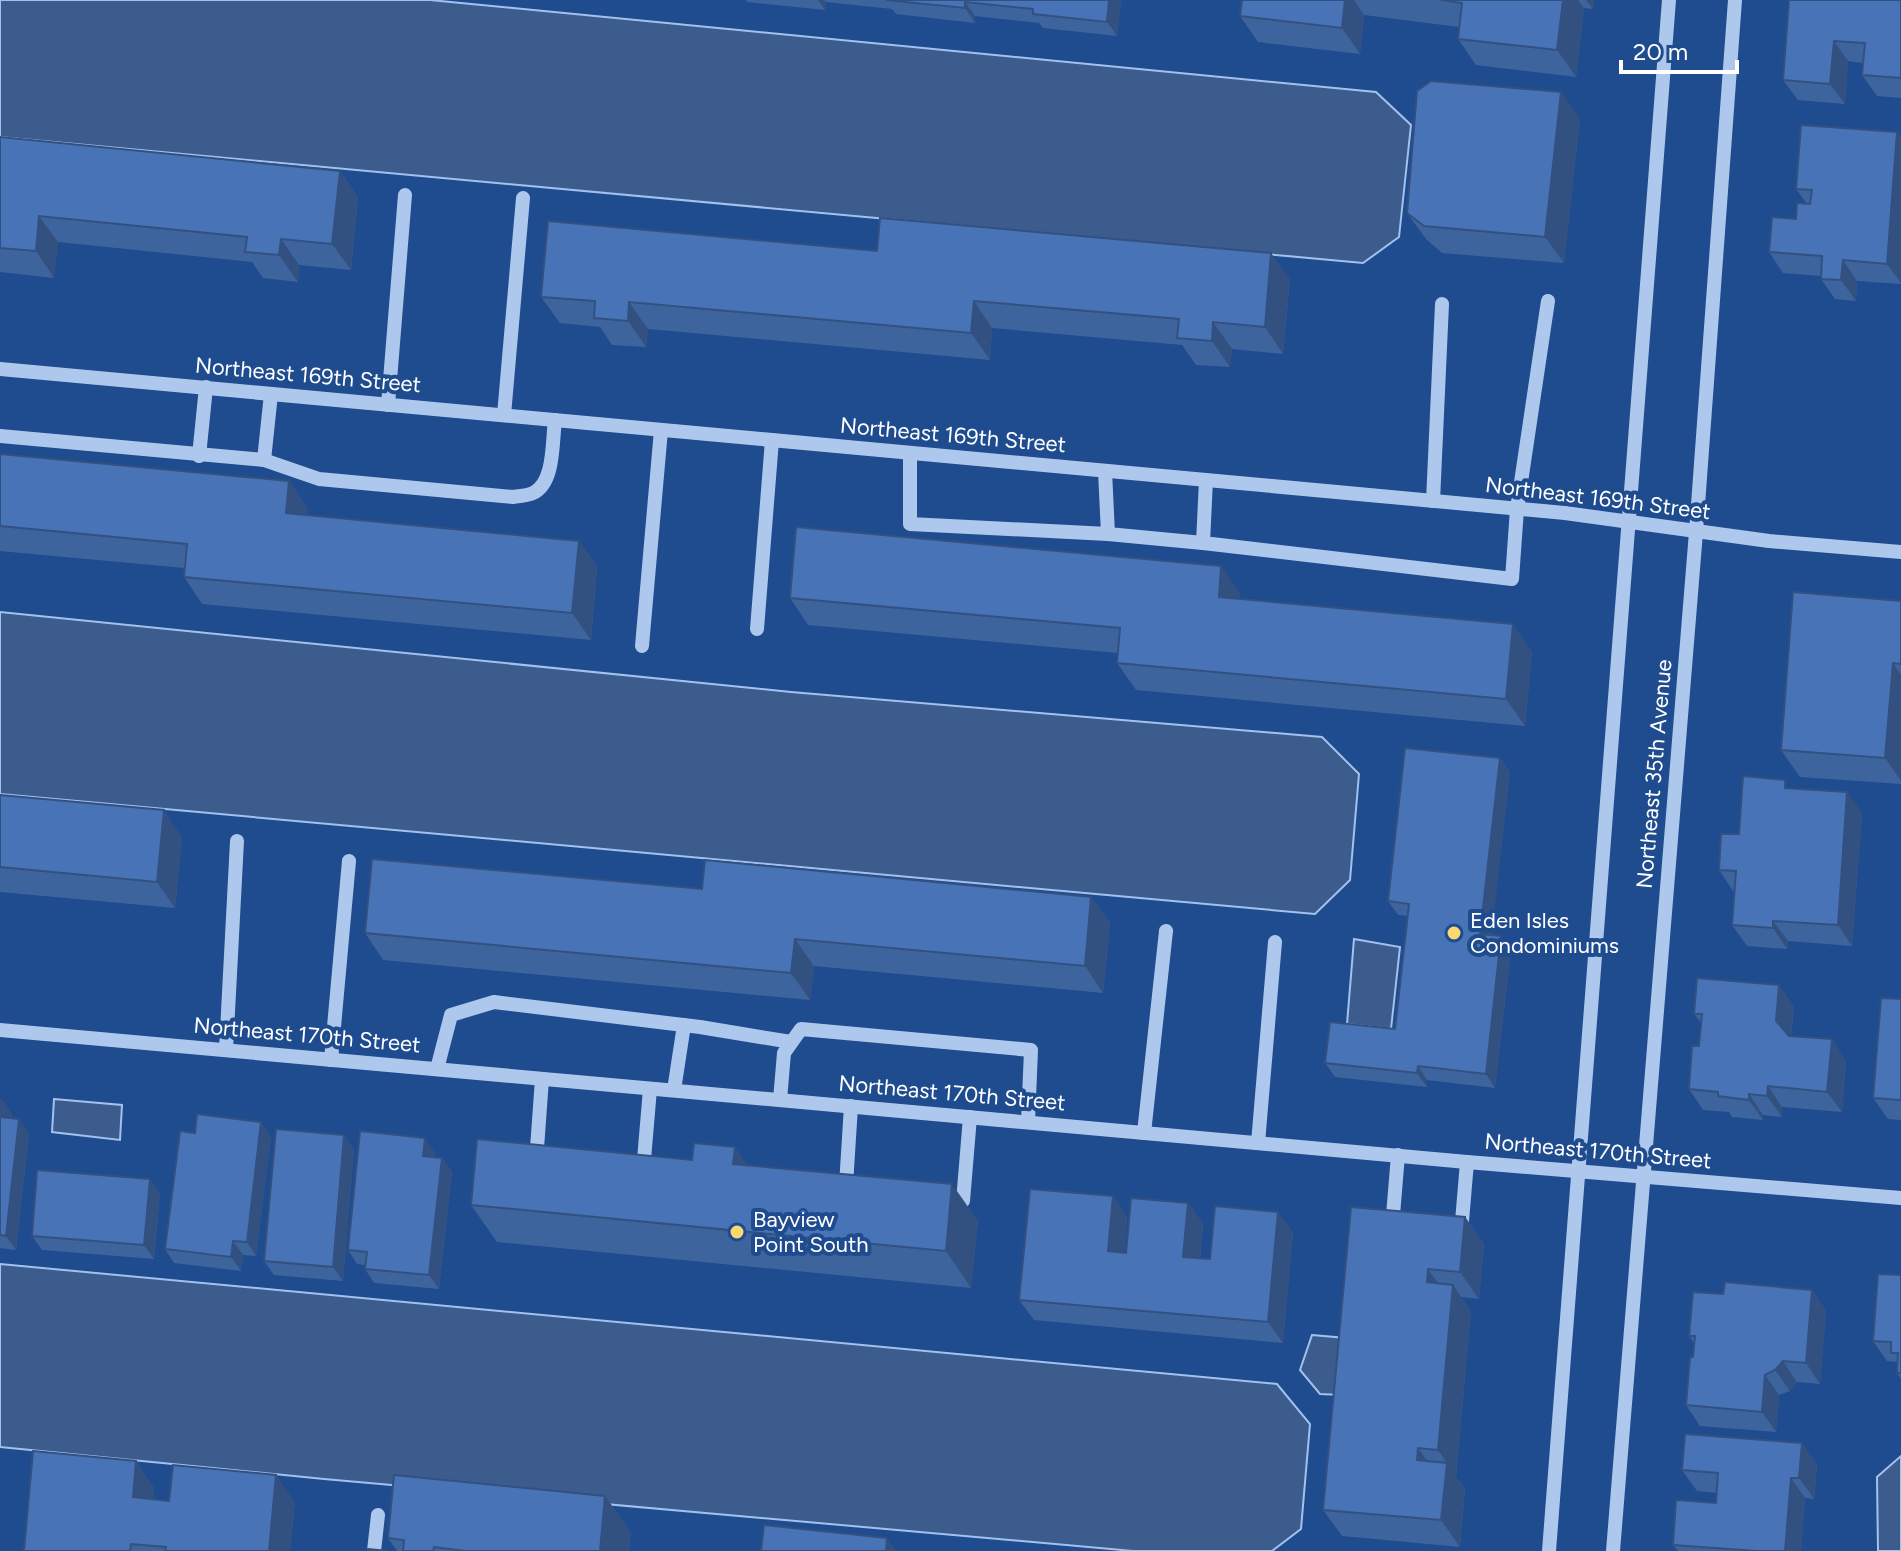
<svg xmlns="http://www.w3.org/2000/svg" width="1901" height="1551" font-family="Figtree,sans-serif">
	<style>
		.water { fill: #3d5c8e; stroke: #a2c2ee; stroke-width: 2 }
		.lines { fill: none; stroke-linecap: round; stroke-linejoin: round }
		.minor { stroke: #aec8ed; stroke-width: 14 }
		.wall { fill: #3e649d }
		.shaded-wall { fill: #325180 }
		.building { fill: #4874b7; stroke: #325180; stroke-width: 2 }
		.poi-dot { fill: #fbd96e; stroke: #1f4b8f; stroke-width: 3 }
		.labels { text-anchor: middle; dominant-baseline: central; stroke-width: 8; stroke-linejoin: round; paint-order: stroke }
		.street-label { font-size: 22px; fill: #fff; stroke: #1f4b8f }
		.poi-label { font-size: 22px; fill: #fff; stroke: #1f4b8f; text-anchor: start }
	</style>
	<rect width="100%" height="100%" fill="#1f4b8f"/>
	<g class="water">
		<path d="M0,0h430l946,92 35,33 -12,112 -36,26 -1363,-126z"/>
		<path d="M0,612l791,80 531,45 37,37 -9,106 -35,34 -1315,-120z"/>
		<path d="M1354,939l46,8 -9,82 -44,-5z"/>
		<path d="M54,1099l68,6 -2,35 -68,-8z"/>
		<path d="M0,1264l1277,120 33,40 -9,105 -29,22h-139l-809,-72 -324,-32z"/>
		<path d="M1312,1335l34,3 -5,57 -21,-1 -20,-24z"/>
		<path d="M1901,1456v95h-23l-1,-74z"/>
	</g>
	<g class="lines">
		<g class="minor">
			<path d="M0,369l1565,144 204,28 132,11"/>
			<path d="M388,405l17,-210"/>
			<path d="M504,415l19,-217"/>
			<path d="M0,436l264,24 55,19 194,18c6,-1 14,-1 20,-4 22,-10 19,-52 22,-73"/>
			<path d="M910,453v71l198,10"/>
			<path d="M199,456l7,-69"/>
			<path d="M264,460l7,-66"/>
			<path d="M1105,471l3,63 95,9"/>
			<path d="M1206,480l-3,63 309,36 5,-70 31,-208"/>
			<path d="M1433,501l9,-197"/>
			<path d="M757,629l15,-189"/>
			<path d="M642,646l19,-216"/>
			<path d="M0,1030l1467,132 434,36"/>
			<path d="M226,1050l11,-209"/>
			<path d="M331,1060l18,-199"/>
			<path d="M437,1069l14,-54 43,-13 206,25 91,15"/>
			<path d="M674,1090l10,-65"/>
			<path d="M780,1100l4,-47 17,-24 230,21 -3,72"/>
			<path d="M1144,1133l22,-202"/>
			<path d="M1258,1143l17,-201"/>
			<path d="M536,1162l6,-83"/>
			<path d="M643,1171l7,-82"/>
			<path d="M846,1185l5,-79"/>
			<path d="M963,1201l7,-84"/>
			<path d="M1392,1227l6,-72"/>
			<path d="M1461,1233l6,-71"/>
			<path d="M374,1551l4,-36"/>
			<path d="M1549,1551l120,-1551"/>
			<path d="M1613,1551l83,-1019 39,-532"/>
		</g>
	</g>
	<g class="wall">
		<path d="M746,0h375l-4,36 -74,-8 -4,-5 -64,-7v7l-79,-9 -4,-5 -66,-7 -1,8 -78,-8z"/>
		<path d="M1242,0h352l-1,9 -9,-1 -8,69 -100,-12 -18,-26 1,-12 -95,-12 -4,39 -102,-12 -18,-26z"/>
		<path d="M1789,0h112v98l-24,-2 -15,-21 1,-12 -15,-2 -3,43 -47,-4 -15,-20z"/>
		<path d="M1580,118l-16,145 -122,-10 -16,-14 -19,-26z"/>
		<path d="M1897,132l4,6v146l-44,-3 -1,20 -21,-2 -14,-20v-3l-38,-3 -14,-21 38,-48 -11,-15z"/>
		<path d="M0,137l340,34 18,26 -7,73 -52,-5 -1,17 -35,-4 -11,-16 -194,-20 -4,36 -54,-6z"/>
		<path d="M877,251l413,28 -7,75 -51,-5 -2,18 -34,-2 -14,-20 -190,-17 -2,32 -342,-31 -2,18 -34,-2 -12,-18 -40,-4 -19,-26z"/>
		<path d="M0,454l289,27 18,27v7l272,26 18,26 -6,73 -389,-36 -18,-27v-9l-184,-17z"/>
		<path d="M1240,593l-1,6 293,52 -7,75 -389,-36 -19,-27 1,-10 -310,-28 -18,-27z"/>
		<path d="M1901,601v183l-101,-7 -19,-27z"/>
		<path d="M1500,758l10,14 -19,163 20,15 -16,138 -68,-8v7l-92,-10 -10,-14 70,-34 13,-113 -10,-1 -10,-14z"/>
		<path d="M1791,788l71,25 -10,133 -64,-5 -1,8 -40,-3 -15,-21 3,-34h-2l-14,-21 20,-36z"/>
		<path d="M0,795l182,42 -7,71 -175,-16z"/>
		<path d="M702,889l389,8 19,26 -7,70 -289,-27 -4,34 -427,-40 -18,-27z"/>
		<path d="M1901,999v121l-13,-1 -15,-21z"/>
		<path d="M1794,1006l-3,30 55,24 -4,52 -60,-5v10l-19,-2v5l-31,-3 -3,-5 -26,-2 -14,-21 10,-43 2,-23 -7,-9z"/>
		<path d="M0,1100h2l10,14v4l17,15 -13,117 -16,-2z"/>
		<path d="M271,1136l-15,120 -13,-1 -2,16 -67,-8 -9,-14z"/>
		<path d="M354,1149l-11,132 -69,-6 -10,-14z"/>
		<path d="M435,1152l-1,5 8,1 10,14 -13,117 -65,-6 -9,-14v-4l-8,-1 -9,-14z"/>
		<path d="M747,1165l231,56 -7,67 -474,-46 -26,-37z"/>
		<path d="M160,1193l-6,66 -112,-9 -10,-14z"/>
		<path d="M1113,1196l14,21 -3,36h2l62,-50 15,21 -3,34 10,1 83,-27 -10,111 -249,-23 -15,-20z"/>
		<path d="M1351,1207l114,10 19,27 -5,55 -18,-2 10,14 -15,166 9,12 -5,58 -118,-11 -19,-26z"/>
		<path d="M1901,1275v104l-4,-6v-11l-10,-1 -14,-20z"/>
		<path d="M1812,1290l14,21 -6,73 -23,-2 -7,9 -11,4 -3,37 -76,-6 -14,-21 9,-61 -6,-8 34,-42z"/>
		<path d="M136,1461l18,27 -1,11 16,2 126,1 -5,49h-266z"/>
		<path d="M1817,1464l-3,35 -9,-1 -4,53h-123l-5,-6 43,-42 1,-10 -20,-2 -15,-21z"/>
		<path d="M605,1496l26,37 -2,18h-232l-9,-13z"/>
	</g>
	<g class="shaded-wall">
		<path d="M818,0h6l2,2 -1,8z"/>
		<path d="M1109,0h12l-4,36 -10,-14z"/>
		<path d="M1345,0h9l10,15 -4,39 -18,-26z"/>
		<path d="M1563,0h15l6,8 -8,69 -19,-27z"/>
		<path d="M1586,0h8l-1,9z"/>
		<path d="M965,2l10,14v7l-10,-15z"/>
		<path d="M1834,41l14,20 -3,43 -15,-20z"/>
		<path d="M1561,92l19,26 -16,145 -19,-26z"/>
		<path d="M1897,132l4,6v145l-14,-19z"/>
		<path d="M340,171l18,26 -7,73 -19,-26z"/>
		<path d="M39,216l19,26 -4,36 -18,-27z"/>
		<path d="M281,239l18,26 -1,17 -19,-27z"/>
		<path d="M1271,253l19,26 -7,75 -18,-27z"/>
		<path d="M1843,260l14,21 -1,20 -15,-21z"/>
		<path d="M974,301l18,27 -2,32 -19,-27z"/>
		<path d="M629,302l19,27 -2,18 -18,-26z"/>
		<path d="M1213,322l19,27 -2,18 -18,-26z"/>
		<path d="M289,481l18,27 -2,32 -19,-27z"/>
		<path d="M579,541l18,26 -6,73 -19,-27z"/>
		<path d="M1221,566l19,27 -3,31 -18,-27z"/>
		<path d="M1513,624l19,27 -7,75 -19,-27z"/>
		<path d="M1893,663l8,12v106l-16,-23z"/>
		<path d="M1500,758l10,14 -20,176 -10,-14z"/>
		<path d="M1847,792l15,21 -10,133 -14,-21z"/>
		<path d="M164,810l18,27 -7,71 -18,-26z"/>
		<path d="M1091,897l19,26 -7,70 -18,-27z"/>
		<path d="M1773,921l15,20 -1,8 -14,-21z"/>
		<path d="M1501,936l10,14 -16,138 -9,-14z"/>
		<path d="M795,939l19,27 -4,34 -19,-27z"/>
		<path d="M1779,985l15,21 -4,36 -14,-21z"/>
		<path d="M1832,1039l14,21 -4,52 -15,-20z"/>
		<path d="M1418,1066l9,14v7l-10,-14z"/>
		<path d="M1768,1086l14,21v10l-15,-21z"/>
		<path d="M1749,1094l14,21v5l-14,-20z"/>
		<path d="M2,1100l10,14 -2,17 -9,-14z"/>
		<path d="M19,1119l10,14 -13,117 -10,-14z"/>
		<path d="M261,1122l10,14 -15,120 -9,-14z"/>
		<path d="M344,1135l10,14 -11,132 -10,-14z"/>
		<path d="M425,1138l10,14 -2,18 -10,-14z"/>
		<path d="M735,1147l26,37 -28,-20z"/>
		<path d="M442,1158l10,14 -13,117 -10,-14z"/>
		<path d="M150,1179l10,14 -6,66 -10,-14z"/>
		<path d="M952,1184l26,37 -7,67 -25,-37z"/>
		<path d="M1113,1196l14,21 -5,55 -14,-21z"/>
		<path d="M1188,1203l15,21 -5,53 -15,-20z"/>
		<path d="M1278,1212l15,20 -10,111 -15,-21z"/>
		<path d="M1465,1217l19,27 -5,55 -19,-27z"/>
		<path d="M233,1241l10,14 -2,16 -10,-14z"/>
		<path d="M1428,1269l19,27 -20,-14z"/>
		<path d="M1453,1285l18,26 -15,166 9,12 -5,58 -19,-27 6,-57 -9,-13z"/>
		<path d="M1812,1290l14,21 -6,73 -14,-21z"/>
		<path d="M1783,1361l14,21 -7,9 -15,-21z"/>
		<path d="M1765,1375l14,20 -3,37 -14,-20z"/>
		<path d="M1802,1443l15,21 -3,35 -15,-21z"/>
		<path d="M1418,1448l19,27 -20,-15z"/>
		<path d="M136,1461l18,27 -3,36 -18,-27z"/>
		<path d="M276,1475l19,27 -5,49h-21z"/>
		<path d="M1791,1478l14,20 -4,53h-16z"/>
		<path d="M605,1496l26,37 -2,18h-29z"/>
		<path d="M887,1538l9,13h-10z"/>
	</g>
	<g class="building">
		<path d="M886,0h223l-2,22 -74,-8v-5l-68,-7v6z"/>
		<path d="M1242,0h103l-3,28 -102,-12z"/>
		<path d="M1441,0h122l-6,50 -99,-11 4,-36z"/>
		<path d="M1789,0h112v78l-39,-3 3,-32 -31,-2 -4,43 -47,-4z"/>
		<path d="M1431,81l130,11 -16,145 -121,-11 -17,-13 10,-122z"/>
		<path d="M1801,125l96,7 -10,132 -44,-4 -2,20 -20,-1 1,-23 -53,-4 3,-35 24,2 1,-16 13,1 2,-14 -16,-1z"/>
		<path d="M0,137l340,34 -8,73 -51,-5 -2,16 -34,-3 2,-15 -208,-21 -3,35 -36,-3z"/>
		<path d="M880,218l391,35 -6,74 -52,-5 -1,19 -35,-3 2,-19 -205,-18 -3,32 -342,-31 -1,19 -34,-3 1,-17 -54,-4 7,-76 329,30z"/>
		<path d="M0,454l289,27 -3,32 293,28 -7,72 -388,-36 3,-33 -187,-18z"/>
		<path d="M796,527l425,39 -2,31 294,27 -7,75 -389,-36 3,-35 -330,-30z"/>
		<path d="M1793,592l108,9v63l-8,-1 -8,95 -104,-8z"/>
		<path d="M1405,748l95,10 -20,176 21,2 -15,138 -68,-8 -1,7 -92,-10 5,-41 65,7 14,-125 -21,-3z"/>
		<path d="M1743,776l42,4v8l62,4 -9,133 -65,-4v7l-41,-3 4,-54 -17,-1 2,-36h18z"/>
		<path d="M0,795l164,15 -7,72 -157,-15z"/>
		<path d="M372,859l330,30 3,-29 386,37 -6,69 -290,-27 -4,34 -426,-40z"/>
		<path d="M1697,978l82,7 -3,36 13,15 43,3 -5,53 -59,-6 -1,10 -18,-2v6l-31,-4v-4l-29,-3 3,-43h7l3,-32h-8z"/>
		<path d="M1881,998l20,1v101l-28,-2z"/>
		<path d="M0,1100h2l-1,17 18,2 -13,117 -6,-1z"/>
		<path d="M197,1114l64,8 -14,120 -14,-1 -2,16 -66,-8 15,-118 15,2z"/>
		<path d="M276,1129l68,6 -11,132 -69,-6z"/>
		<path d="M360,1131l65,7 -2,18 19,2 -13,117 -64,-6 2,-17 -19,-2z"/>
		<path d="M477,1139l215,21 2,-17 41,4 -2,17 219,20 -6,67 -475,-46z"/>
		<path d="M37,1170l113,9 -6,66 -112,-9z"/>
		<path d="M1030,1189l83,7 -5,55 18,2 5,-55 57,5 -5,54 27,2 5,-53 63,6 -10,110 -249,-22z"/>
		<path d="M1351,1207l114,10 -5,55 -32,-3 -1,13 26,3 -15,165 -20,-2 -1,12 30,3 -6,57 -118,-10z"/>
		<path d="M1878,1274l23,1v98h-4l1,-20h-7v-11l-18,-1z"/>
		<path d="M1725,1282l87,8 -6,73 -23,-2 -8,9 -10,5 -3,37 -76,-7 4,-48h3l2,-21h-6l4,-44 30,2z"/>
		<path d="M1685,1434l117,9 -3,35h-8l-6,73h-28l-84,-6 3,-45 40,3 2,-30 -36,-3z"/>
		<path d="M33,1451l103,10 -3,36 36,4 4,-36 103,10 -7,76h-104l1,-4 -35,-3 -1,7h-106z"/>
		<path d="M394,1475l211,21 -5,55h-134l-32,-4 -1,4h-30l1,-11 -16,-2z"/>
		<path d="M764,1525l123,13 -1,13h-125z"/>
		<path d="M368,1549l20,2h-21z"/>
	</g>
	<g class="poi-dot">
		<circle cx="1454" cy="933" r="8"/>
		<circle cx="737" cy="1232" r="8"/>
	</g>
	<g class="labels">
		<g class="street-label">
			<text transform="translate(308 375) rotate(5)">Northeast 169th Street</text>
			<text transform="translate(953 435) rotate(5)">Northeast 169th Street</text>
			<text transform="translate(1598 498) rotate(7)">Northeast 169th Street</text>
			<text transform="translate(1654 774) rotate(-85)">Northeast 35th Avenue</text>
			<text transform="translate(307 1035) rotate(5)">Northeast 170th Street</text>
			<text transform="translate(952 1093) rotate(5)">Northeast 170th Street</text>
			<text transform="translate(1598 1151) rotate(5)">Northeast 170th Street</text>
		</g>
		<g class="poi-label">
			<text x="1470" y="920">Eden Isles<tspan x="1470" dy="25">Condominiums</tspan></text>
			<text x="753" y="1219">Bayview<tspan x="753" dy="25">Point South</tspan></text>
		</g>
	</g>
	<path d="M1621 60v12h116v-12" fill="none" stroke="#ffffff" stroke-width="4"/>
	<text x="1633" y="60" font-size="24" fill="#ffffff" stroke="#1f4b8f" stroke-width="6" paint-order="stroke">20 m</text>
</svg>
